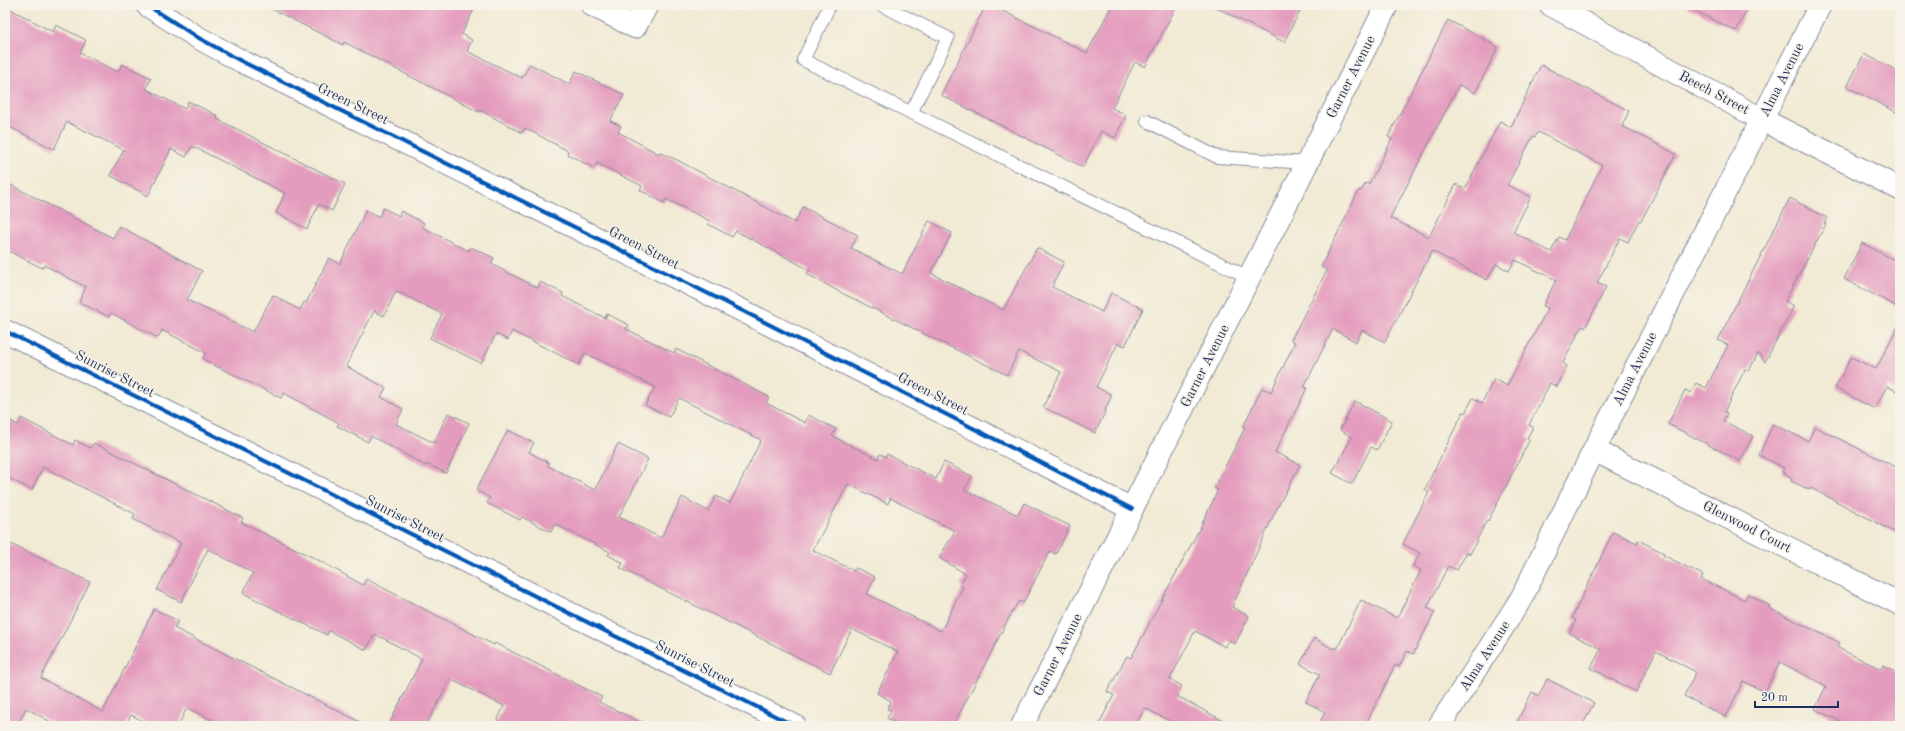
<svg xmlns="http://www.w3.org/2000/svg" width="1905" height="731" font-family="'Old Standard TT',serif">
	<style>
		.building { fill: #e49cbe; fill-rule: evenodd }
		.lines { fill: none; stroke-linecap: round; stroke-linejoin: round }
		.service-casing { stroke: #868c99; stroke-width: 14 }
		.minor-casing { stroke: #868c99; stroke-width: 24 }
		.tertiary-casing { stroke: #868c99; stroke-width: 24 }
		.service { stroke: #fff; stroke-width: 12 }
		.minor { stroke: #fff; stroke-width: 22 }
		.tertiary { stroke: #fff; stroke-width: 22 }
		.cycleway-casing { stroke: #f7f3e8; stroke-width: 6 }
		.cycleway { stroke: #0057b8; stroke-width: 4 }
		.labels { text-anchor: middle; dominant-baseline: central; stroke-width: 3; stroke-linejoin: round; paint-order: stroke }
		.street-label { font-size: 14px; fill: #1b2f5e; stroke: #f7f3e8 }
	</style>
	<rect width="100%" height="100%" fill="#f7f3e8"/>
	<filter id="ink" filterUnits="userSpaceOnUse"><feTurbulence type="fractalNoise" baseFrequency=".025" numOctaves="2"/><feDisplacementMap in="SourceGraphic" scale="8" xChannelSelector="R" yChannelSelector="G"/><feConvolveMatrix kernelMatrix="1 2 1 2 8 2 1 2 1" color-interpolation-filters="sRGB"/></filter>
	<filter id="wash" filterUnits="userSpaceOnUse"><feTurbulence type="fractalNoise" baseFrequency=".012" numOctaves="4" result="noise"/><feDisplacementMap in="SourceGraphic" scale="16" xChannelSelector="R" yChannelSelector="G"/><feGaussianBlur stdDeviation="0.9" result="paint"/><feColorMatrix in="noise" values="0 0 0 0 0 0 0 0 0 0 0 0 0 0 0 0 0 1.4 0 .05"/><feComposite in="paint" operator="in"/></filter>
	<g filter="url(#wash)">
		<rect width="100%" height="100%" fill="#f1ead4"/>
		<g id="blocks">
			<g class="building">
				<path d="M264,5h212l-14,29 10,6 -5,11 55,27 8,-14 39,20 7,-13 48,24 -14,26 11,5 -3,6 41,22 1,-2 19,9 116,62 8,-16 55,28 -7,13 51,26 27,-53 23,12 -21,40 72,37 34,-62 27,14 -12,25 50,25 9,-19 32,16 -18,37 -7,-3 -22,44 16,8 -7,15h1l-11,23 -52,-26 18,-35 -42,-21 -12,24 -167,-83 -33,-18 3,-4 -74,-39 -4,6 -24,-13 2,-3 -44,-22 -2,4 -24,-13 2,-4 -45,-23 -3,5 -27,-14 1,-3 -43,-23 -3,5 -42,-23 -1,2 -135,-70 -1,3z"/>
				<path d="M986,5h5l96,48 25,-48h65l-32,62 -10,-5 -23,46 14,7 -11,23 -14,-7 -18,36 -142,-72z"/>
				<path d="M1211,5h92l-19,37z"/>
				<path d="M1683,5h66l-13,26z"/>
				<path d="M5,6l48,26 3,-7 30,15 -6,13 38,19 4,-8 29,14 -5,11 39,20 3,-8 30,15 -1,3 128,65 -13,27 -13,-7 -12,25 -31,-16 9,-20 -93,-47 -6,11 -15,-8 -23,47 -38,-21 14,-25 -57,-28 -13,27 -49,-24z"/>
				<path d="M1448,20l50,27 -23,46 -16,-8 -69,133 39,19 27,-53 9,5 35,-68 11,6 30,-62 88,46 -7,15 54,28 -35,67 -2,-1 -11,22 -8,-4 -23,45 9,4 -21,41 -3,-2 -19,37 4,3 -10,21 -7,-4 -21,42 4,2 -6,11 3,1 -42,82 -1,-1 -17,34 -3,-2 -10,18 -9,-4 -21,42 8,4 -22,42 -6,-3 -8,16 -4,-2 -30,61h-47l7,-14 -19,-10 14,-28 -20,-10 14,-26 19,11 1,-2 3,2 24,-49 36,18 24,-48 -8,-4 7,-13 -17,-9 26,-52 -4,-3 38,-77 2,1 8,-15 9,5 12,-24 13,7 41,-78 -5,-2 13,-26 -41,-20 -6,11 -13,-7 -9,16 -55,-29 -47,91 -23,-12 -6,12 -23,-13 -29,58 3,1 -32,64 25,13 -24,45 -44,97 17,9 -14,28 -7,-4 -3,7 -30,-16 -25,48 12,7 -5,10 56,30h-54l-34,-18 -10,18h-37l16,-31 -7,-3 20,-36 4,2 69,-130 18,-38 -4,-2 31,-60 -2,-1 19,-39 9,4 24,-50 -4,-2 36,-70 -6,-3 38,-77 2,1 5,-8 3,1 23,-45 -4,-2zM1538,132l64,33 -37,75 -6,-3 -8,15 -38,-20 18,-35 -24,-12 26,-49 2,1z"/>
				<path d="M1864,54l36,18v42l-53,-27z"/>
				<path d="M5,182l108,56 6,-12 83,45 -15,29 66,32 20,-37 27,15 4,-8 2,1 23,-45 11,6 26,-54 13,7 4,-9 16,8 2,-5 23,12 -2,4 47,24 2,-4 23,11 -3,6 47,24 2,-6 23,11 -1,3 43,22 2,-4 22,11 -3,4 48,24 2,-4 93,48 -3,6 39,20 3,-8 28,14 -4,7 46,23 2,-5 6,3 1,-3 49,25 8,-17 28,14 -8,14 54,25 6,-12 46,23 -14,28 -6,-3 -27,52 -4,-2 -7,11 -59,114h-51l-15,-8 4,-8 -4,-1 4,-8 -14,-8 21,-41 -46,-23 -22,44 -210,-105 3,-5 -15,-8 2,-3 -55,-28 -4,8 -29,-15 -2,3 -33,-17 3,-5 -14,-8 32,-60 26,13 -5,9 20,11 -1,3 47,24 23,-46 30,15 -29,58 42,21 21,-41 26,14 8,-15 14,7 31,-63 -82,-42 -10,19 -24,-12 10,-18 -70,-34 -6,12 -67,-34 -4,9 -12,-6 -15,29 -51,-25 12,-24 -46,-23 -12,25 -10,-5 -28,55 40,22 -5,9 22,12 -7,15 38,19 14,-30 21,10 -23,50 -19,-9 -1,2 -55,-30 -3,6 -31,-16 2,-3 -55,-30 -3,5 -67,-33 -11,-6 3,-6 -44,-23 -4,8 -47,-25 -2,4 -30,-15 7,-15 -42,-22 -2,3 -37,-19zM848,484l40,20 2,-6 65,33 -16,27 27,16 -6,11 3,2 -22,44 -74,-37 8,-17 -19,-9 -2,3 -41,-21z"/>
				<path d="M1790,198l37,20 -3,5 2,1 -41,77 9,5 -29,56 -7,-9 -9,18 -4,-2 -21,43 3,1 -4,8 30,15 -13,25 -72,-37 17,-34 6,3 5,-10 10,5 22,-43 -10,-5z"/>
				<path d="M1862,243l38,20v45l-56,-29z"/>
				<path d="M1900,322v71l-13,-7 -12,23 -40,-21 16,-31 25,12z"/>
				<path d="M1355,401l37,20 -15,29 -6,-3 -19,37 -20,-11 20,-36 -12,-7z"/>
				<path d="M5,418l13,7 3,-7 52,27 2,-5 15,8 4,-5 149,75 -2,4 77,38 45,25 3,-6 128,66 1,-2 107,54 -3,5 49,24h-153l9,-20 -54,-27 -24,47h-38l34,-67 -47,-25 -9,16 -37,-19 -2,4 -84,-42 10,-20 -45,-24 -27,53 -24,-12 24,-47 -48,-24 2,-5 -92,-47 -11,23 -27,-14z"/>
				<path d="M1773,424l35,17 7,-14 85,42v66l-89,-47 -1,2 -19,-9 1,-3 -10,-6 2,-4 -25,-13z"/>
				<path d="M1613,532l24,11 1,-3 26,13 -1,2 40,20 -2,4 44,21 3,-6 22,12 -1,2 71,35 -2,5 43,21 2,-4 17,9v52h-50l-35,-17 11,-23 -46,-24 -15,30 -22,-11 -17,36 -42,-21 12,-24 -40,-21 -20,41 -45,-24 10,-19 -32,-16 7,-13 -4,-2z"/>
				<path d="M11,544l79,38 -49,96 62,34 51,-103 24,12 -4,7 194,98h-143l-38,-18 -9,18h-25l-22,-11 -5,9 3,2h-71l-32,-18 -9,18h-12v-170z"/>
				<path d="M1547,679l47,24 -12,23h-67l17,-34 7,4z"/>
			</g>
		</g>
	</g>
	<g filter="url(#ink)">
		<use href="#blocks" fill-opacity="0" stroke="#868c99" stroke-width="1"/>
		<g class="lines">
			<g class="service-casing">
				<g id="service">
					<path d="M830,5l-27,55 447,218"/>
					<path d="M881,5l67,33 -37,75"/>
					<path d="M1147,121l70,36 91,6"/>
				</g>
			</g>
			<g class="minor-casing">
				<g id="minor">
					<path d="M147,5l50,32 44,24 494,246 397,202"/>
					<path d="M592,5l43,22 12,-22"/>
					<path d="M1551,5l212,115 137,69"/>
					<path d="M5,331l790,395"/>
					<path d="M1594,450l306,154"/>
					<path d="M1439,726l82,-127 73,-149 226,-445"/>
				</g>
			</g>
			<g class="tertiary-casing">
				<path id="tertiary" d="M1022,726l365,-721"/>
			</g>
			<use href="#service" class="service"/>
			<use href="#minor" class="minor"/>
			<use href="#tertiary" class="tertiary"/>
			<g class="cycleway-casing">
				<g id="cycleway">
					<path d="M147,5l50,32 44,24 494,246 397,202"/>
					<path d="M5,331l790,395"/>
				</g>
			</g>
			<use href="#cycleway" class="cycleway"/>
		</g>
	</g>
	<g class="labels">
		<g class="street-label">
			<text transform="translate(1351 77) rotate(-63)">Garner Avenue</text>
			<text transform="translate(1782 80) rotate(-63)">Alma Avenue</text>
			<text transform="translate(1714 93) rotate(28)">Beech Street</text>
			<text transform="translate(353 104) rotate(26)">Green Street</text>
			<text transform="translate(644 248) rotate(27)">Green Street</text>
			<text transform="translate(1205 366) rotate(-63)">Garner Avenue</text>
			<text transform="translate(1635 369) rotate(-63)">Alma Avenue</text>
			<text transform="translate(115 374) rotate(27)">Sunrise Street</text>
			<text transform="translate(933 394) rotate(27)">Green Street</text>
			<text transform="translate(405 519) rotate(27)">Sunrise Street</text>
			<text transform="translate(1747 527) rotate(27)">Glenwood Court</text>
			<text transform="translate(1058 655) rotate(-63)">Garner Avenue</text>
			<text transform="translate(1485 656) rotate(-57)">Alma Avenue</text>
			<text transform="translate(695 664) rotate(27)">Sunrise Street</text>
		</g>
	</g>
	<rect width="1905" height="731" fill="none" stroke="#f7f3e8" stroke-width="20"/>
	<path d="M1755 701v6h83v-6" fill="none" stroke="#1b2f5e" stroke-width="2"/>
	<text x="1761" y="701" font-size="12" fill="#1b2f5e" stroke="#f7f3e8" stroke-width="3" paint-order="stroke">20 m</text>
</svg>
